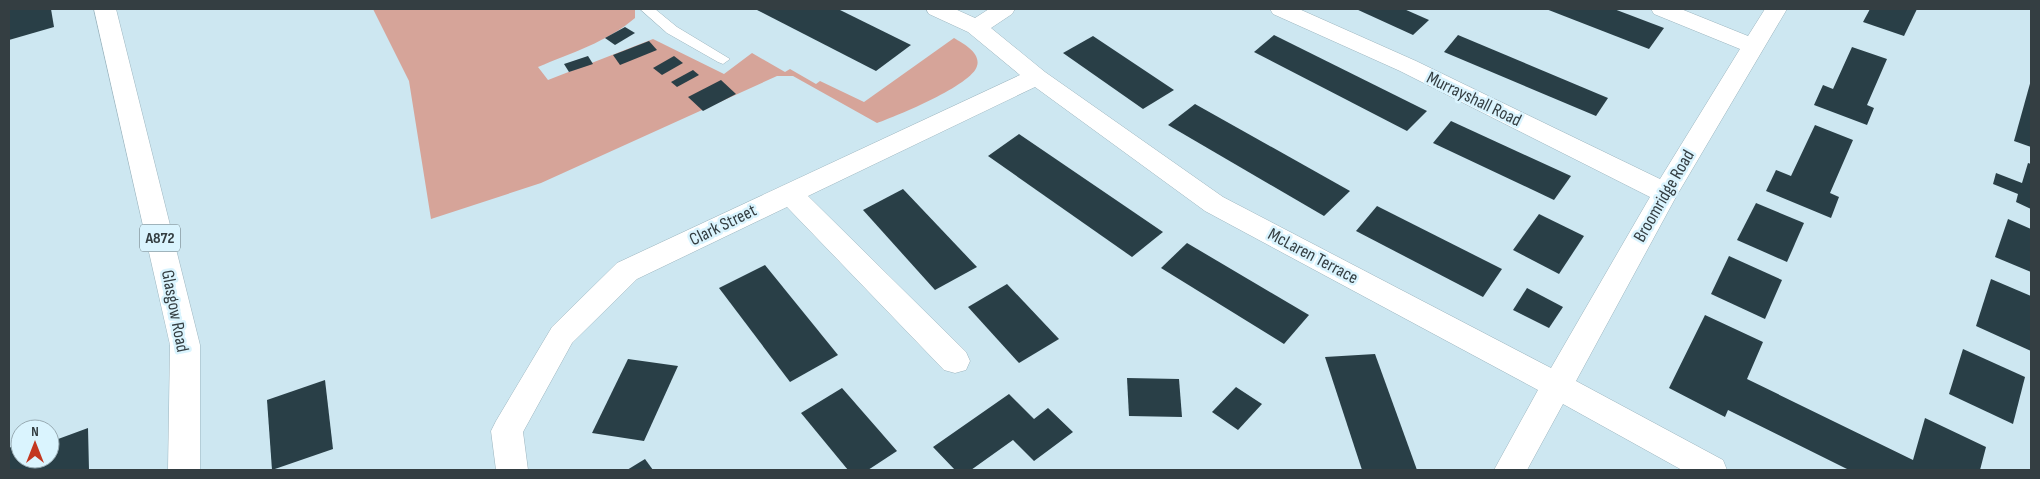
<svg xmlns="http://www.w3.org/2000/svg" width="2040" height="479" font-family="'Sofia Sans Condensed',sans-serif">
	<style>
		.green { fill: #d6a499 }
		.building { fill: #293f47 }
		.lines { fill: none; stroke-linecap: round; stroke-linejoin: round }
		.service-casing { stroke: #9cb5bf; stroke-width: 1 }
		.minor-casing { stroke: #9cb5bf; stroke-width: 1 }
		.primary-casing { stroke: #9cb5bf; stroke-width: 1 }
		.service { fill: #fff; fill-rule: evenodd }
		.minor { fill: #fff; fill-rule: evenodd }
		.primary { fill: #fff; fill-rule: evenodd }
		.labels { text-anchor: middle; dominant-baseline: central; stroke-width: 5; stroke-linejoin: round; paint-order: stroke }
		.shield { fill: #daf4fe; stroke: #66757a; stroke-width: 1 }
		.shield-label { font-size: 16px; font-weight: bold; fill: #343e42 }
		.street-label { font-size: 18px; fill: #343e42; stroke: #daf4fe }
	</style>
	<rect width="100%" height="100%" fill="#cde7f1"/>
	<path class="green" d="M373,9h262v9c-28,24 -64,35 -97,49l10,13 105,-41 71,35 28,-21 33,19 5,-3 26,15 4,-3 44,21 90,-64c10,6 27,15 23,28 -5,19 -80,50 -100,57l-84,-47h-16l-236,107 -110,36 -22,-138z"/>
	<g class="building">
		<path d="M9,9h42l3,18 -45,13z"/>
		<path d="M755,9h83l73,36 -35,26z"/>
		<path d="M1356,9h48l25,11 -16,15z"/>
		<path d="M1546,9h68l50,19 -15,21z"/>
		<path d="M1870,9h47l-13,27 -41,-14z"/>
		<path d="M625,27l10,6 -20,12 -10,-7z"/>
		<path d="M1274,35l153,76 -20,20 -153,-79z"/>
		<path d="M1458,35l150,63 -12,18 -152,-64z"/>
		<path d="M1093,36l81,54 -31,19 -80,-56z"/>
		<path d="M649,41l8,9 -37,15 -7,-10z"/>
		<path d="M1852,47l35,12 -20,46 7,3 -7,17 -53,-20 9,-20 10,4z"/>
		<path d="M588,56l5,8 -24,8 -5,-8z"/>
		<path d="M674,56l9,7 -21,12 -9,-7z"/>
		<path d="M693,70l6,5 -22,12 -6,-5z"/>
		<path d="M721,80l15,14 -33,17 -15,-14z"/>
		<path d="M2031,80v67l-17,-6z"/>
		<path d="M1195,104l155,87 -26,25 -156,-91z"/>
		<path d="M1451,121l120,55 -17,24 -121,-57z"/>
		<path d="M1815,125l38,15 -23,53 9,4 -8,21 -65,-27 10,-21 15,6z"/>
		<path d="M1019,134l144,98 -31,25 -144,-101z"/>
		<path d="M2028,163l3,1v45l-15,-7 2,-8 -25,-10 3,-11 26,10z"/>
		<path d="M903,189l74,78 -42,23 -72,-80z"/>
		<path d="M1756,203l48,20 -17,39 -50,-22z"/>
		<path d="M1377,206l125,63 -19,28 -127,-66z"/>
		<path d="M1539,214l45,22 -25,38 -46,-24z"/>
		<path d="M2008,219l23,10v43l-36,-15z"/>
		<path d="M1187,243l122,72 -25,29 -123,-76z"/>
		<path d="M1729,256l53,24 -17,39 -54,-25z"/>
		<path d="M765,265l73,90 -48,27 -71,-94z"/>
		<path d="M1991,279l40,17v55l-55,-25z"/>
		<path d="M1007,284l52,55 -40,24 -51,-56z"/>
		<path d="M1527,288l36,19 -14,21 -36,-18z"/>
		<path d="M1705,315l58,27 -16,37 166,81 12,-42 61,29 -6,23h-131l-121,-60 -3,7 -56,-29z"/>
		<path d="M1963,349l62,28 -12,47 -64,-30z"/>
		<path d="M1375,354l42,116h-55l-37,-113z"/>
		<path d="M628,359l50,7 -34,75 -52,-8z"/>
		<path d="M1127,378l52,1 3,38 -53,-1z"/>
		<path d="M325,380l8,69 -61,21 -5,-70z"/>
		<path d="M1236,387l26,17 -24,26 -26,-18z"/>
		<path d="M842,388l55,63 -29,19h-20l-47,-57z"/>
		<path d="M1009,394l25,25 14,-11 25,24 -39,29 -21,-21 -42,30h-16l-22,-23z"/>
		<path d="M88,428l1,42h-80v-22l11,-5v16h30v-17z"/>
		<path d="M645,459l8,11h-26z"/>
	</g>
	<g class="lines">
		<g class="service-casing">
			<path id="service" d="M640,9h15l22,18 53,32 -7,5 -5,-2 -51,-29z"/>
		</g>
		<g class="minor-casing">
			<path id="minor" d="M926,9h29l20,9 14,-9h26l-3,5 -21,14 54,44 178,125 328,171 99,-171 -250,-126 -127,-57 -3,-5h29l117,52 244,118 80,-130 -86,-35 -3,-5h30l67,27 17,-27h22l-110,186 -101,186 147,79 4,10h-45l-119,-66 -36,66h-33l44,-80 -333,-179 -170,-124 -227,109 158,156 4,9 -4,9 -11,3 -11,-3 -157,-163 -150,72 -65,64 -49,89 5,38h-32l-5,-39 5,-10 56,-94 65,-64 403,-188 -52,-43 -39,-18z"/>
		</g>
		<g class="primary-casing">
			<path id="primary" d="M94,9h22l84,336v125h-32l2,-125z"/>
		</g>
		<use href="#service" class="service"/>
		<use href="#minor" class="minor"/>
		<use href="#primary" class="primary"/>
	</g>
	<g class="labels">
		<rect class="shield" x="140" y="224.5" width="40" height="27" rx="4"/>
		<g class="shield-label">
			<text x="160" y="238">A872</text>
		</g>
		<g class="street-label">
			<text transform="translate(1474 99) rotate(26)">Murrayshall Road</text>
			<text transform="translate(1664 196) rotate(-60)">Broomridge Road</text>
			<text transform="translate(723 225) rotate(-26)">Clark Street</text>
			<text transform="translate(1313 256) rotate(28)">McLaren Terrace</text>
			<text transform="translate(175 311) rotate(79)">Glasgow Road</text>
		</g>
	</g>
	<rect width="2040" height="479" fill="none" stroke="#343e42" stroke-width="20"/>
	<g transform="translate(35 444)"><circle r="24" fill="#daf4fe" stroke="#98abb3"/>
	<path d="M0-4L9 19L0 12L-9 19Z" fill="#c33720"/>
	<text y="-8" font-size="14" font-weight="bold" text-anchor="middle" fill="#343e42">N</text>
	</g>
</svg>
